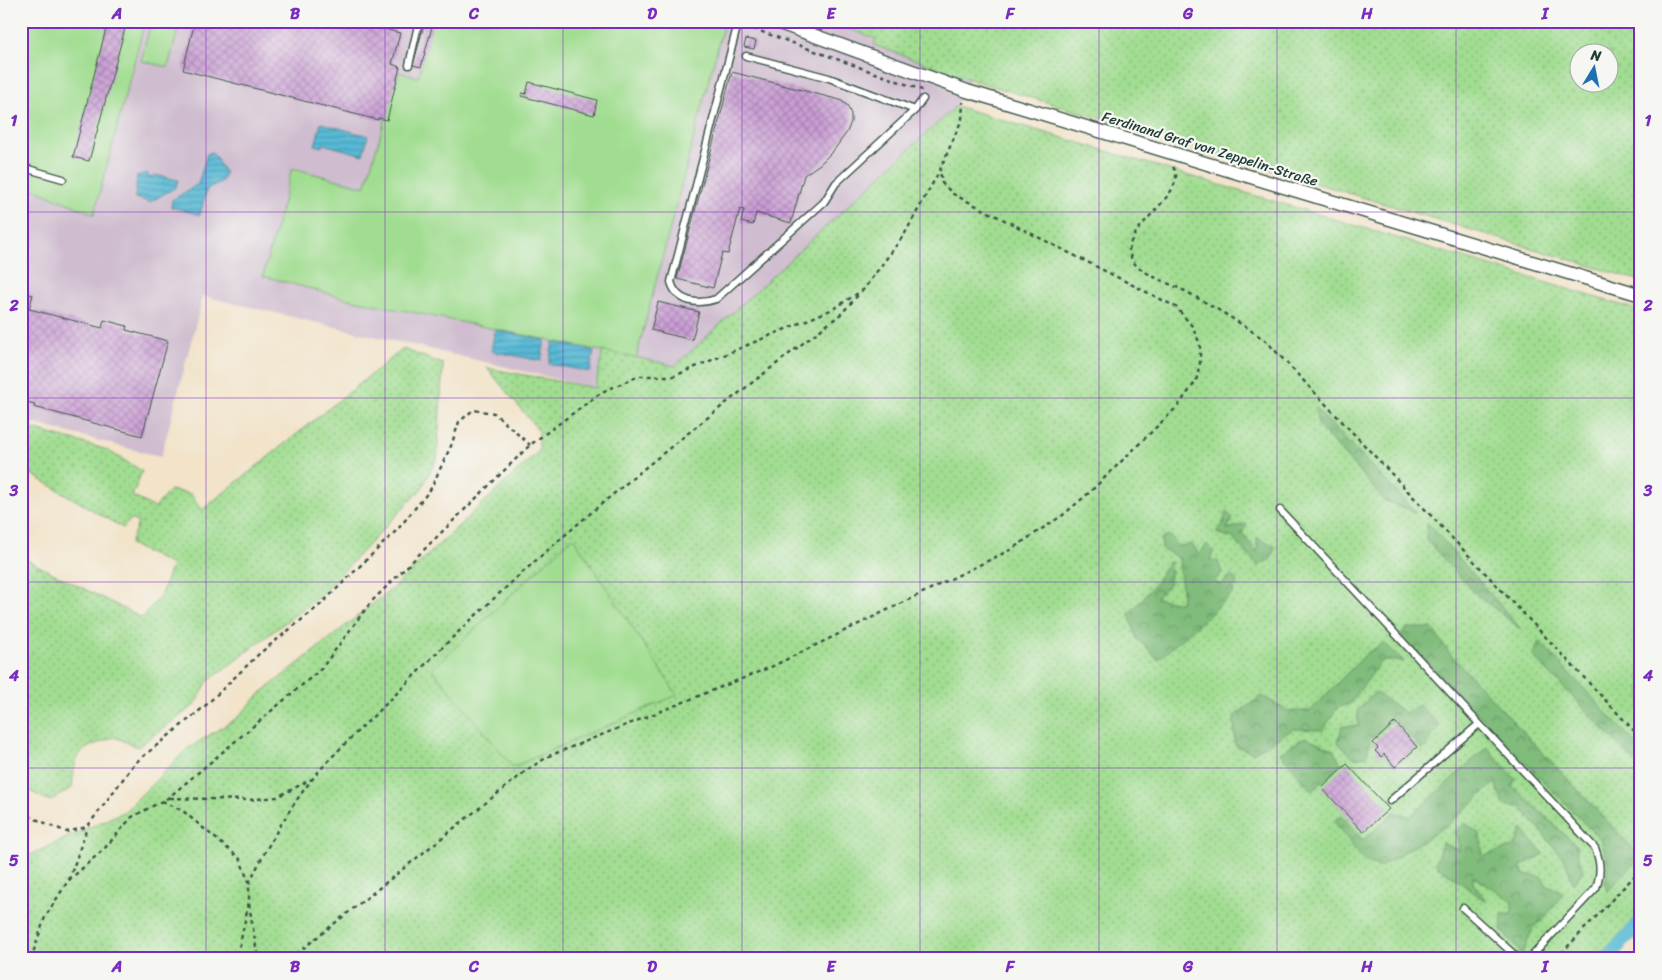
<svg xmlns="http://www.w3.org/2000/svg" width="1662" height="980" font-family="Sriracha,sans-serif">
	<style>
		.industrial { fill: #cfbdcf }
		.grass { fill: url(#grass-dots); stroke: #608d62; fill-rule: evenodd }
		.forest { fill: url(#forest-crowns); stroke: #507c58 }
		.green { fill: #a1dd91; stroke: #608d62 }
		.water { fill: url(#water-rules); stroke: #3c7b85 }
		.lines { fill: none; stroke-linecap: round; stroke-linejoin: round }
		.canal { stroke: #58b9d6; stroke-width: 14 }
		.building { fill: url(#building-cross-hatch) }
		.lane-casing { stroke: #3f564a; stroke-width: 9 }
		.street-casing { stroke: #3f564a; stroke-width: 15 }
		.path { stroke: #3f564a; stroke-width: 2.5; stroke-dasharray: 4 4; stroke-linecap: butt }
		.lane { stroke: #fff; stroke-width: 6 }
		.street { stroke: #fff; stroke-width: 12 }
		.grid { fill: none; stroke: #7b2cbf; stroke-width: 1; stroke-opacity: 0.55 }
		.labels { text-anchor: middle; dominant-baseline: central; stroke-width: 4.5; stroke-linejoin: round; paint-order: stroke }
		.street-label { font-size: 14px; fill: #1f3d34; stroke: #f6f6f2 }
		.neatline { fill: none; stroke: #7b2cbf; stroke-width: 2 }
		.grid-label { font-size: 16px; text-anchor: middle; font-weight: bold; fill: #7b2cbf }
	</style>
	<defs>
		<pattern id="grass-dots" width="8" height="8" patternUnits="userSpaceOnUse" patternTransform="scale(1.25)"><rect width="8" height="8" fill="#a1dd91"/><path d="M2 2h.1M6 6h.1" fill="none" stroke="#83b477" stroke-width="1.8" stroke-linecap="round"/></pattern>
		<pattern id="forest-crowns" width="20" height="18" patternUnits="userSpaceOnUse" patternTransform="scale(1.25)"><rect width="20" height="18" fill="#80bc7b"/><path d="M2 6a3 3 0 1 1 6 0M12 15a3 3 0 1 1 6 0" fill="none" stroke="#689a66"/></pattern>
		<pattern id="water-rules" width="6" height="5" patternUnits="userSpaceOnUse" patternTransform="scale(1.25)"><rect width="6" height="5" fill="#58b9d6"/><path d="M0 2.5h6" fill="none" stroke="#4898ae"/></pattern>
		<pattern id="building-cross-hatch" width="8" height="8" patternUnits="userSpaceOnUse" patternTransform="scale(1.25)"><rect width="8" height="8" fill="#ca9dd4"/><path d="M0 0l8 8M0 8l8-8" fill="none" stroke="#a381ad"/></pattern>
	</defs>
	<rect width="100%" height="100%" fill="#f6f6f2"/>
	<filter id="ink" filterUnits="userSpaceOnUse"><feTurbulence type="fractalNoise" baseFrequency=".02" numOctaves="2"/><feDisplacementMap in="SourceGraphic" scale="10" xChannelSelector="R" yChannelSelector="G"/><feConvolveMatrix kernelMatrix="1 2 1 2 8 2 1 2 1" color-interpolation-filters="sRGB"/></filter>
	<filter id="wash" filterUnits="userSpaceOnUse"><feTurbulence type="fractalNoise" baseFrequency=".0096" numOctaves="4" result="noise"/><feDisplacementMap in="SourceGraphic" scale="20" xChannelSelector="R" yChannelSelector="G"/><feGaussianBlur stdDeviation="1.12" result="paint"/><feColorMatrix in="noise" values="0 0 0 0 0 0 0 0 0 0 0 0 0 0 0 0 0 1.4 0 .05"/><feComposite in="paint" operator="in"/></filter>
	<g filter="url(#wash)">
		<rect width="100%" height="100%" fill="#f2e3c9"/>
		<path class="industrial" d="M21,21h807l144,53 -16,32 -281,260 -72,-16 -8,38 -392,-92 -42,161 -140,-37z"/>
		<g class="grass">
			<path d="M828,21h813v260l-672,-202 -95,-34 2,-6zM1580,52h30v30h-30z"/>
			<path d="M956,106l685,205v601l-45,47h-1575v-100l104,-48 62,-62 50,-31 24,-25 127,-101 151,-141v-20l-52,-63 108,20 8,-38 72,16z"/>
			<path d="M403,349l40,15 -6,94 -15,30 -101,107 -114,87 -11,22 -58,43 -23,-10c-35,12 -40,12 -43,51l-22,13 -29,-14v-230l121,61 19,-23 11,-30 -42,-21 8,-21 -7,-4 -8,9 -102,-60v-42l84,23 37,22 -10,25 23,12 15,-18 21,4 11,16z"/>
		</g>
		<g class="forest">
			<path d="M1315,408l101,104 -31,-11 -67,-76z"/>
			<path d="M1226,512l7,6 -6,11 20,-5 -5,9 15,19v-14l18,9 -4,12 -13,7 -25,-28 -17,-5 7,-9z"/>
			<path d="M1427,522l95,108 -45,-35 -51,-55z"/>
			<path d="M1169,535l11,11 12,-2 7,11 8,-11 7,7 -4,9 8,1 4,12 -8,8 6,4 12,-10 5,6 -5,13 -74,66 -21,-21 -8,-25 28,-32 11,-20h3l-2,22 -13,14 25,5c3,-15 -2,-29 -2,-45l-17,-9 -1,-10z"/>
			<path d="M1407,628h25l17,25 192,204 -34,35 -2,-8 3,-20 -7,-24 -200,-205z"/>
			<path d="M1539,641l102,108v19l-108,-112z"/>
			<path d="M1384,643l20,18 -22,-1 -32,44 -12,3 -15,23 -30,-1 -40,24 -18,-8 -1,-29 28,-20 26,15h22l57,-58z"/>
			<path d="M1375,692l30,21 14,-8 21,20 -17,25 -29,-31 -24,20 -3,17 -13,2 -16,-15 4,-17h16v-16z"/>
			<path d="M1305,737l29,13 7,14 -29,27 -32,-38z"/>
			<path d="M1487,747l29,33 -4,6 63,58 8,27 -10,13 -7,-22 -45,-55 -17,-2 -9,-22 -49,43 -66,41 -17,-7 -29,-39 8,-5 21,24 32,-28 15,5z"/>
			<path d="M1465,823l15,11 3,22 32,-10 7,-17 22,25 -23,12 2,8 19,3 5,9 17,6 -20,27 -10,7 -12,28 -21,-24 1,-16h10v-13l-39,-25v7l14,19 -52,-38 7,-21 18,8 -5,-19z"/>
		</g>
		<g class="green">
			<path d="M21,21h124l-51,193 -73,-30z"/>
			<path d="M151,21l29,1 -12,45 -27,-6z"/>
			<path d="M433,21l291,2 -88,335 -288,-59 -85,-23 29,-108 73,19 34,-115 19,5z"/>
			<path d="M573,537l104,158 -164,72 -81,-98z"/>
		</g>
		<g class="water">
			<path d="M321,123l47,13 -5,19 -40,-11 -1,3 -7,-2z"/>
			<path d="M212,152l13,21 -3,8 -15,8 -7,26 -29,-8 1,-7 26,-16 9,-30z"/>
			<path d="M147,173l3,5 6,-3 22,5 -2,7 -26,15 -15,-4 2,-22z"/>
			<path d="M495,330l50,10 -4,21 -50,-10z"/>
			<path d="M553,342l41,9 -4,21 -41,-8z"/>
		</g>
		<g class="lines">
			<path class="canal" d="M1606,959l35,-37"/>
		</g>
		<g id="blocks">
			<g class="building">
				<path d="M108,21h19l-38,140 -16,-4z"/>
				<path d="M195,21h158l47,12 -8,31 8,3 -13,53 -9,-2v2l-195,-50z"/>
				<path d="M424,25l8,2 -11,40 -8,-2z"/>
				<path d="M746,39l10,2 -2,8 -10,-2z"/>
				<path d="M732,72l108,28 7,5 4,9v8l-4,10 -13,18 -14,14 -16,11 -13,48 -35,-10 -3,12 -12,-3 3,-12 -4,-1 -12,45 -6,-1 -9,35 -36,-9z"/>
				<path d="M529,82l68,18 -3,15 -73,-19 1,-3 4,1z"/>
				<path d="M21,292l12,3 -4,14 73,19 2,-8 23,6 -1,4 42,11 -26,95 -108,-29 1,-3 -14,-3z"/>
				<path d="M658,302l41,10 -7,28 -41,-10z"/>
				<path d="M1395,722l22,25 -22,20 -11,-13 -3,3 -6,-6 3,-3 -5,-5z"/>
				<path d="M1347,764l42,45 -26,23 -41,-44z"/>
			</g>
		</g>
	</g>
	<g filter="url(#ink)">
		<use href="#blocks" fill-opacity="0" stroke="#3f564a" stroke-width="1"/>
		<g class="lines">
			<g class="lane-casing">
				<g id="lane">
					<path d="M737,27l-66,255c6,21 27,23 45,17l108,-97 12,-19 79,-73 8,-11"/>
					<path d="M746,56l83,22 86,32"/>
					<path d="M409,65l10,-44"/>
					<path d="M21,167l42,12"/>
					<path d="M1280,510l315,338c6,15 6,25 1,40l-67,71"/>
					<path d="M1390,801l89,-77"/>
					<path d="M1463,908l56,51"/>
				</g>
			</g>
			<g class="street-casing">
				<path id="street" d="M774,21l193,70 674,204"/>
			</g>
			<g class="path">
				<path d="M746,26l176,64"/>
				<path d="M1173,167c17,24 -43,56 -44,83 0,5 4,13 9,17 13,10 32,17 47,24 29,16 55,31 82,51l374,396"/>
				<path d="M170,798l78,2 29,-3 35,-18"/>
				<path d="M162,801l21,10 57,48 9,24v18l-12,58"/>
				<path d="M21,813l46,19 20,-5 48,-64 69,-56 56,-54 60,-48 78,-76 32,-39 21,-44 8,-24 14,-12 21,3 36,32"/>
				<path d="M69,880l18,-52"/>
				<path d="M249,883c18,-36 39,-74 65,-106 27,-32 61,-61 91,-92 133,-137 285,-255 436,-371l19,-21"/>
				<path d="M249,904l9,55"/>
				<path d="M31,959l14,-42 23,-36 36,-32 28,-32 36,-19 153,-129 50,-67 159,-157 72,-53 37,-16h35l159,-67 30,-19 41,-55 36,-65 22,-51 1,-17"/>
				<path d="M290,959l237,-189 22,-14 222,-89 239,-117 53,-35 27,-23 88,-86 18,-25 4,-18v-19l-8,-18 -16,-19 -223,-113 -11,-11 -2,-13"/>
				<path d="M1556,959l85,-90"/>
			</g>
			<use href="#lane" class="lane"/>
			<use href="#street" class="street"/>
		</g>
	</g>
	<path class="grid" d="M206,21v938M385,21v938M563,21v938M742,21v938M920,21v938M1099,21v938M1277,21v938M1456,21v938M21,212h1620M21,398h1620M21,582h1620M21,768h1620"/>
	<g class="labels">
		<g class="street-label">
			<text transform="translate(1210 149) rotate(17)">Ferdinand Graf von Zeppelin-Straße</text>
		</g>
	</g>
	<rect width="1662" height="980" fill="none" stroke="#f6f6f2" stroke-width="55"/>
	<g transform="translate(1594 68) rotate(10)"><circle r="24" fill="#f6f6f2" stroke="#a0aca6"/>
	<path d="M0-4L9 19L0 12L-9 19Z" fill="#1f6fb2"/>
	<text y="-8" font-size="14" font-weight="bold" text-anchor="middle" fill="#1f3d34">N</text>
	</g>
	<rect x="28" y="28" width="1606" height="924" class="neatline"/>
	<g class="grid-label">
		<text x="117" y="19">A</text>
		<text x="295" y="19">B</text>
		<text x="474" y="19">C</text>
		<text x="652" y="19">D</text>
		<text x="831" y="19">E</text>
		<text x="1010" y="19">F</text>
		<text x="1188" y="19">G</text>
		<text x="1367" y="19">H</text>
		<text x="1545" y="19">I</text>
		<text x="14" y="126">1</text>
		<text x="1648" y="126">1</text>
		<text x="14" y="311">2</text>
		<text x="1648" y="311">2</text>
		<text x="14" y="496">3</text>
		<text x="1648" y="496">3</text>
		<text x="14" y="681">4</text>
		<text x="1648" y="681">4</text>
		<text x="14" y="866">5</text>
		<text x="1648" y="866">5</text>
		<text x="117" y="972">A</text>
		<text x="295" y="972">B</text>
		<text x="474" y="972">C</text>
		<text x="652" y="972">D</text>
		<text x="831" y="972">E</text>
		<text x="1010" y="972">F</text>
		<text x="1188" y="972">G</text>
		<text x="1367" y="972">H</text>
		<text x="1545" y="972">I</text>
	</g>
</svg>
